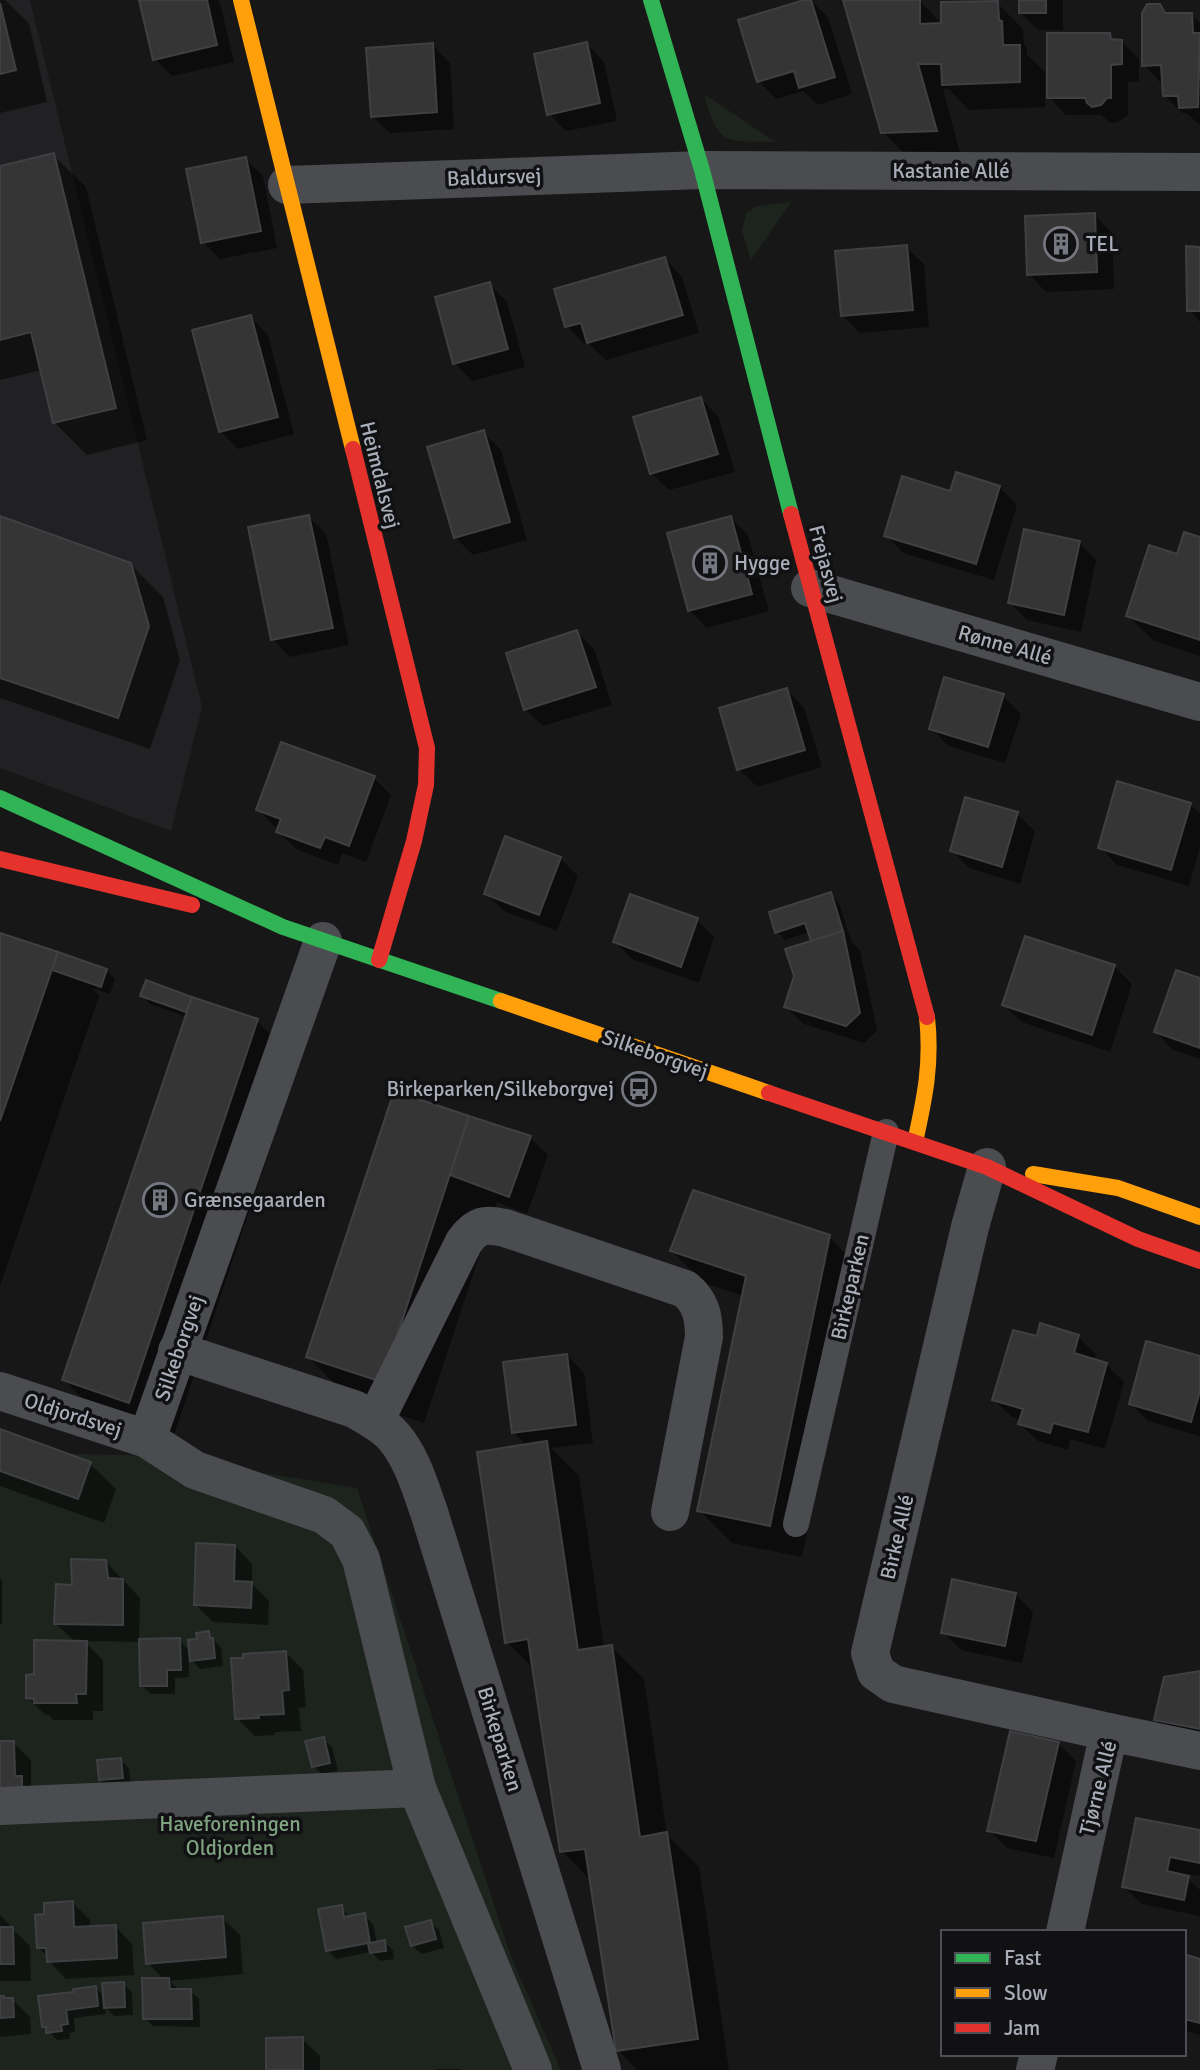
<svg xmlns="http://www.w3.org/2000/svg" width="1200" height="2070" font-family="Signika,sans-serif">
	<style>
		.built { fill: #212123 }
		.green { fill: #1d241e }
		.shadow { fill: #0007 }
		.building { fill: #353536; stroke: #3f4043; stroke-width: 2 }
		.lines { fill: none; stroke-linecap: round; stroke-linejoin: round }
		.lane { stroke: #4b4c50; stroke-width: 26 }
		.street { stroke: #4b4c50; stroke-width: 38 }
		.fast { stroke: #30b455; stroke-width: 16 }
		.slow { stroke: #ff9f0a; stroke-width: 16 }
		.jam { stroke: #e5322d; stroke-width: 16 }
		.labels { text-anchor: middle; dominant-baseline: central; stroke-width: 7; stroke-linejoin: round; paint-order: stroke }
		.street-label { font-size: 21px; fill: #a8adb8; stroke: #111113 }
		.poi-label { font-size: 21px; fill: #a8adb8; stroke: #111113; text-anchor: start }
		.park-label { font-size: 21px; fill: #7fa381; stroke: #111113 }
	</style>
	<rect width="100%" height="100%" fill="#171717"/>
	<path class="built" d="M0,0h30l172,707 -31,124 -171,-63z"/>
	<g class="green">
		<path d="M704,94l71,48c-51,-1 -57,4 -71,-48z"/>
		<path d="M791,202l-40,58 -9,-29 4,-18 11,-7z"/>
		<path d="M0,1452l158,4 199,32 155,471 49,111h-561z"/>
	</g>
	<g class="shadow">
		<path d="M0,0h5l24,23 18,79 -47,11z"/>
		<path d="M141,0h76l3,3 14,59 -62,14 -17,-17z"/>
		<path d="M810,0l18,17 24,77 -34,11 -15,-14 -27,8 -17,-18z"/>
		<path d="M845,0h74l23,24 55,-21 26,26 1,15 3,4v7l18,17v35l-76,3 -20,-21h-6l18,67 -53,2 -25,-26z"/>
		<path d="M1021,0h42v30h-25l-17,-17z"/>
		<path d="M1159,5l9,9 23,1 9,8v102l-14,-12h-4l-17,-17 -1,-13h-3l-17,-18z"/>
		<path d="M1110,35l6,6h5l18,18v22l-11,1v33l-10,7 -7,1 -10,-8h-35l-17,-18z"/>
		<path d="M587,44l17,18 13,59 -51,10 -17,-17z"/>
		<path d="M432,45l18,18 4,66 -64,4 -18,-17z"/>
		<path d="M53,155l33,32 61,253 -60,15 -33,-33 -12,-52 -42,10v-213z"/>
		<path d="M245,159l18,17 14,72 -57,11 -17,-17z"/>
		<path d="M1095,215l17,18 2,56 -68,3 -17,-18z"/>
		<path d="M906,247l18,17 5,63 -69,6 -18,-18z"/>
		<path d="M1200,248v74l-11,-12z"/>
		<path d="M665,259l17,18 17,56 -93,27 -18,-17 -4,1 -17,-18z"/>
		<path d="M489,284l18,18 18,65 -53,14 -17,-18z"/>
		<path d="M251,317l17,18 26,99 -56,15 -18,-18z"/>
		<path d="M701,399l17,17 17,56 -66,18 -18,-17z"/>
		<path d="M483,432l18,18 26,90 -54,15 -18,-18z"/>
		<path d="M999,487l18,18 -23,75 -91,-27 -17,-18 66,-42z"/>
		<path d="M309,517l17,17 23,111 -59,12 -17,-18z"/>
		<path d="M0,518l130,46 33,33 17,63 -30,89 -150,-51z"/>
		<path d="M730,518l18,17 21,76 -62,17 -18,-18z"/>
		<path d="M1200,539v117l-46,-15 -26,-25 51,-60z"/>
		<path d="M1079,542l17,18 -15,72 -54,-12 -17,-17z"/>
		<path d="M577,632l17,17 18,56 -69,21 -18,-17z"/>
		<path d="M787,690l17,18 18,59 -65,20 -18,-18z"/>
		<path d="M1003,696l18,18 -16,49 -57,-17 -17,-18z"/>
		<path d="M374,778l17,17 -25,67 -24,-9 -4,12 -42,-16 -18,-18 1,-3 -4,-1 -17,-18z"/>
		<path d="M1190,804l10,10v33l-11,39 -72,-21 -17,-18z"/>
		<path d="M1017,814l18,17 -15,53 -51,-16 -17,-17z"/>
		<path d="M560,858l18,18 -21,55 -53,-20 -18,-17z"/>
		<path d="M830,894l9,9 12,38 9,9 17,81 -13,12 -60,-19 -18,-17 27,-65 -3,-10 -25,8 -8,-8z"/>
		<path d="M697,920l17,17 -15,46 -67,-24 -17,-17z"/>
		<path d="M0,935l106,35 9,9 -5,15 -18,-6 7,8 -99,290z"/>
		<path d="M1114,966l18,18 -22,68 -88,-30 -18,-17z"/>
		<path d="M1200,980v79l-27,-9 -17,-18z"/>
		<path d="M142,995l49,3 66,23 42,42 -128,381 -65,-22 -42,-42 123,-363 -37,-13z"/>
		<path d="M396,1093l134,45 18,17 -21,59 -30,-12 -73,221 -74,-24 -42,-42z"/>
		<path d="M829,1237l32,32 -59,288 -70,-14 -33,-33 44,-214 -39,-13 -32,-32z"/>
		<path d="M1078,1337l18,17 -2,7 12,3 18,18 -19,67 -35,-10 -2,11 -30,-9 -18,-17 1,-4 -9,-3 -18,-17 44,-62z"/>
		<path d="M567,1355l17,18 9,70 -42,5 28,28 25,172 7,-1 33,32 23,156 32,32 30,203h-92l-19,-20 -26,-168 -30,-31 -27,-181 -28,-28 20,-196 -13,-13z"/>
		<path d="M1200,1358v78l-52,-15 -17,-17z"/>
		<path d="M0,1431l90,33 26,25 -12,34 -104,-37z"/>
		<path d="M235,1546l17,18v20l17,17 -1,24 -55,-3 -18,-18z"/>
		<path d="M105,1561l35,37 -1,43 40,-1 9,9 1,28 -14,1v16h-24l-9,-8 -1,-44 -57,-1 19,19v51h-10v9h-40l-4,-5h-4l-17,-17 8,-22 39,-34 -20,-19 19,-37z"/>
		<path d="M0,1579l2,1v44h-2z"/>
		<path d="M1015,1594l18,18 -11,51 -61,-13 -18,-18z"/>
		<path d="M208,1633l13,15 2,18 -23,3 -8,-9 7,-19z"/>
		<path d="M286,1653l17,17 3,37 -7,1 2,23 -26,1v3l-20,1 -18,-18z"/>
		<path d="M1200,1672v70l-27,-5 -18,-17z"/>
		<path d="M323,1739l9,8 6,24 -16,3 -9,-8z"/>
		<path d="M13,1742l18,18v28l-31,19v-64z"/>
		<path d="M1058,1743l18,18 -22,97 -47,-10 -18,-18z"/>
		<path d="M120,1760l9,8 2,18 -22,2 -8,-8z"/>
		<path d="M1200,1832v44l-13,-2v3l13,13v26l-58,-12 -18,-17z"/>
		<path d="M72,1902l18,18v8l25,-2 17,18 2,31 -68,4 -17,-18 -1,-4 -9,-9 7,-32z"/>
		<path d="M341,1907l9,11 14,-3 9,9 4,19 7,-1 9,8 1,9 -14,2 -9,-9 -35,7 -9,-9z"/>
		<path d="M0,1915l9,9v4l3,1 18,17 1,35h-31z"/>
		<path d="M222,1918l18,17 3,39 -73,7 7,7v3h13l9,8 1,28 -47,-1 -8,-8 19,-38 -16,-17z"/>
		<path d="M431,1922l8,8 5,18 -23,6 -9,-9z"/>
		<path d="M1184,1956l16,4v75l-16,-5z"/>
		<path d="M123,1984l9,8 1,23 -19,1 -9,-9 1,7 -32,4 1,14 -6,1 1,6 -13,1 -13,-14 32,-32 19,-6 10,9z"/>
		<path d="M0,1998l12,1 18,18 1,17 -31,3z"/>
		<path d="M302,2039l18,17v14h-52z"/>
		<path d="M436,2069h24l1,1h-25z"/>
	</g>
	<g class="building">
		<path d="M139,0h68l10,45 -64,15z"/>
		<path d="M804,0h7l24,77 -36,11 -5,-17 -37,11 -19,-62z"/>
		<path d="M843,0h77v24l21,-1v-21l57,-1 1,19 3,1 1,24h17v37l-78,3 -1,-21h-23l19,67 -56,2z"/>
		<rect x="1019" y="0" width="27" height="13"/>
		<path d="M0,3l16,67 -16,4z"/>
		<path d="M1147,4h13l5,9h27l1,20h7l-2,74 -19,1 -1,-12h-15l-2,-31 -19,1v-53z"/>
		<path d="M1047,33h63l1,6 11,1v24l-11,1v33h-4l-6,7 -9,2 -5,-4 -2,-5h-38z"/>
		<path d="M587,42l13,61 -53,12 -13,-61z"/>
		<path d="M433,43l4,69 -66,5 -5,-69z"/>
		<path d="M54,153l62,255 -63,15 -22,-91 -31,8v-174z"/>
		<path d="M246,157l15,74 -60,12 -15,-74z"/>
		<path d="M1095,213l2,59 -70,3 -2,-59z"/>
		<path d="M907,245l6,65 -72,6 -6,-65z"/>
		<path d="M1186,246l14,1v64h-13z"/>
		<path d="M665,257l18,58 -96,28 -6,-20 -16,4 -11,-38z"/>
		<path d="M490,282l18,67 -55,15 -18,-67z"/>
		<path d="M251,315l27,102 -59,15 -27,-102z"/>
		<path d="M701,397l17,57 -68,20 -17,-57z"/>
		<path d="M484,430l26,92 -56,16 -27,-91z"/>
		<path d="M956,472l44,14 -24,78 -92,-28 18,-60 48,15z"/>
		<path d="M309,515l24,113 -62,12 -23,-113z"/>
		<path d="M0,516l131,47 18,63 -31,92 -118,-40z"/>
		<path d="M731,516l21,78 -64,17 -21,-78z"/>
		<path d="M1024,529l56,12 -16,74 -56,-12z"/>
		<path d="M1184,532l16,5v103l-74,-24 23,-71 28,9z"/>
		<path d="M577,630l19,57 -72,23 -18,-57z"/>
		<path d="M944,677l60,17 -16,53 -59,-18z"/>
		<path d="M787,688l18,62 -68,20 -18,-62z"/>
		<path d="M281,742l94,34 -26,70 -24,-9 -5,11 -44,-16 5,-13 -25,-9z"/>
		<path d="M1117,781l74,22 -20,67 -73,-22z"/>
		<path d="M965,797l53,15 -16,55 -52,-16z"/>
		<path d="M505,836l56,21 -22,58 -55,-21z"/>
		<path d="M831,892l12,39 -32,10 -6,-18 -30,10 -6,-21z"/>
		<path d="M630,894l68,24 -17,49 -68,-25z"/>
		<path d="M843,931l17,82 -14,13 -62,-19 10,-31 -9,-27z"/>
		<path d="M0,933l58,19 -58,169z"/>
		<path d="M1025,936l90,29 -23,70 -90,-30z"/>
		<path d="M58,952l49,17 -6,18 -49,-17z"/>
		<path d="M1176,970l24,8v70l-46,-16z"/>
		<path d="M146,980l46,17 -6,15 -46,-16z"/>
		<path d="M192,997l66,22 -129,384 -67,-23z"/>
		<path d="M394,1091l75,25 -87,266 -76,-25z"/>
		<path d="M469,1116l62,20 -22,61 -59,-22z"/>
		<path d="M693,1190l137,45 -60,291 -73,-15 49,-235 -76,-25z"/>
		<path d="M1040,1323l39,12 -5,18 33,10 -19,69 -35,-9 -3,10 -32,-9 5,-15 -31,-9 21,-70 24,6z"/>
		<path d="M1146,1341l54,15v35l-9,31 -62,-18z"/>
		<path d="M567,1354l9,71 -64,8 -9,-71z"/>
		<path d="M0,1429l91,33 -13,37 -78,-28z"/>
		<path d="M547,1441l31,209 34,-5 28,192 27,-5 31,207 -82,12 -31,-202 -25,3 -32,-213 -23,4 -28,-191z"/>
		<path d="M196,1543l39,2 -1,36 18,1 -1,26 -57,-3z"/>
		<path d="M71,1559l35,1 2,18 15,1v46l-69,-1 2,-40 16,1z"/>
		<path d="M952,1579l64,14 -11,53 -64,-13z"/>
		<path d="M209,1631l1,7h3l2,20 -25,3 -2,-21 9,-1 -1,-6z"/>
		<path d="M180,1638l1,32h-14v16h-27l-1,-47z"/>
		<path d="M34,1640l53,1 -1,53h-10l1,9h-43v-4l-8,-1v-23l8,-1z"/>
		<path d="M286,1651l3,39 -7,1 2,23 -26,1 1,3 -24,1 -4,-61h12v-4z"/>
		<path d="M1200,1671v58l-46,-9 10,-43z"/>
		<path d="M1010,1731l49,11 -23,99 -49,-10z"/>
		<path d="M324,1737l6,26 -18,4 -7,-26z"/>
		<path d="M0,1741h14l1,35h7v13l-22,1z"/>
		<path d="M121,1758l2,20 -24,2 -2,-20z"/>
		<path d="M1136,1818l64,12v33l-30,-6 -3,14 22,5 -5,24 -62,-13z"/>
		<path d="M73,1901l1,26 42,-2 1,33 -70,4 -1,-14h-9l-2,-33 9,-1v-11z"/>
		<path d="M342,1905l2,12 21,-4 5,30 15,-3 1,11 -16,2 -2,-10 -42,8 -8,-42z"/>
		<path d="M223,1916l3,41 -80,7 -3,-41z"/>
		<path d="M431,1920l5,19 -25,7 -6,-19z"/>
		<path d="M0,1927h13l1,37h-14z"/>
		<path d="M1184,1954l16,5v64l-16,-4z"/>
		<path d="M142,1978h27l1,11h21l1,30h-49z"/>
		<path d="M124,1982l1,25 -21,1 -2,-25z"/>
		<path d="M96,1986l2,20 -32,4 2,14 -7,1 1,6 -16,2v-6h-4l-4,-31 36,-4 -1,-3z"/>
		<path d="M0,1996h4v2h9l1,19 -14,1z"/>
		<path d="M303,2037v33h-37v-32z"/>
	</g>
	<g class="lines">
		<path class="lane" d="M796,1524l90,-392"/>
		<g class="street">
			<path d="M287,185l415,-15 498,2"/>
			<path d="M810,588l390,114"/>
			<path d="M987,1167l-17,60 -100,426 6,19 17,12 216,48"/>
			<path d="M177,1351l177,58c14,8 30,16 40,28 18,21 26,50 35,75l173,558"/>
			<path d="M0,1391l147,48 48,31 129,45 23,17 14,27 56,229 116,282"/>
			<path d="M375,1421l89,-179c13,-18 20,-18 41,-14l180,61c16,13 19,28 19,48l-34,175"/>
			<path d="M147,1439l176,-498"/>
			<path d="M0,1806l417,-18"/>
			<path d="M1065,1932l44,-200 91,19"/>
			<path d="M1035,2070l4,-16"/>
		</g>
		<g class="fast">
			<path d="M651,0l51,170 89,344"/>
			<path d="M0,798l283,129 218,74"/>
		</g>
		<g class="slow">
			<path d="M241,0l112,449"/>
			<path d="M501,1001l268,92"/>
			<path d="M915,1142c10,-45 17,-79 12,-125"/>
			<path d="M1033,1174l85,14 82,29"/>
		</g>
		<g class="jam">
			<path d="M353,449l74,299 -1,37 -12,56 -35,119"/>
			<path d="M791,514l136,503"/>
			<path d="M0,859l192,46"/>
			<path d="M769,1093l218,74 151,72 62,22"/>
		</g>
	</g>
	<defs>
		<g id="building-ring" transform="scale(1.75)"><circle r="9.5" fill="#111113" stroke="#757880" stroke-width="1.5"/><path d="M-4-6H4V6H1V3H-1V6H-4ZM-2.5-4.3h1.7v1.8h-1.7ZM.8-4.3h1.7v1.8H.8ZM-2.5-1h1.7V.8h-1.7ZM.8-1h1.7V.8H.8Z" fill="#757880"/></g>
		<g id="bus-ring" transform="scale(1.75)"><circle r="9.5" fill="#111113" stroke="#757880" stroke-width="1.5"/><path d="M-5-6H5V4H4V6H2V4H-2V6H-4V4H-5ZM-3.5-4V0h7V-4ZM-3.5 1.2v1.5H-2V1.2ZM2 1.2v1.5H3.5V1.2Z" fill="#757880"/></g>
	</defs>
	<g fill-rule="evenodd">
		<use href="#building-ring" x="1061" y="244"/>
		<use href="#building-ring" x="710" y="563"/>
		<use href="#bus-ring" x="639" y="1089"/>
		<use href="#building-ring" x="160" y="1200"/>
	</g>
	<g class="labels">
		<g class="street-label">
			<text x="951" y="171">Kastanie Allé</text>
			<text transform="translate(494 177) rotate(-2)">Baldursvej</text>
			<text transform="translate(380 475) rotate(76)">Heimdalsvej</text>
			<text transform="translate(826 564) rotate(75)">Frejasvej</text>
			<text transform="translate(1005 645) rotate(16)">Rønne Allé</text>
			<text transform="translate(655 1054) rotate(19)">Silkeborgvej</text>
			<text transform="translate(850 1287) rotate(-77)">Birkeparken</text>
			<text transform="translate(179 1348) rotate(-71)">Silkeborgvej</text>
			<text transform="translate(73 1415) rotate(18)">Oldjordsvej</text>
			<text transform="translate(897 1537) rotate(-77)">Birke Allé</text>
			<text transform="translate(500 1739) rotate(73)">Birkeparken</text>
			<text transform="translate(1098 1788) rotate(-76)">Tjørne Allé</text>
		</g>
		<g class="poi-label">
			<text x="1086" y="244">TEL</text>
			<text x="734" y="563">Hygge</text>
			<text x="614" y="1089" text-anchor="end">Birkeparken/Silkeborgvej</text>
			<text x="184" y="1200">Grænsegaarden</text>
		</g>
		<g class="park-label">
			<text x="230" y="1824">Haveforeningen<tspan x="230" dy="24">Oldjorden</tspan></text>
		</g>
	</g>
	<rect x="941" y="1930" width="245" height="126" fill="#111113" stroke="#4d4f55" stroke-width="2"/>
	<rect x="955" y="1953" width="35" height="10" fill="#30b455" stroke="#4d4f55" stroke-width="2"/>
	<text x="1004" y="1965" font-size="21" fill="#a8adb8">Fast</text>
	<rect x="955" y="1988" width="35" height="10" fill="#ff9f0a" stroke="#4d4f55" stroke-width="2"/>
	<text x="1004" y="2000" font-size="21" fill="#a8adb8">Slow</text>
	<rect x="955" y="2023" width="35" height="10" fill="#e5322d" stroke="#4d4f55" stroke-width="2"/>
	<text x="1004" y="2035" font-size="21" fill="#a8adb8">Jam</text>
</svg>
